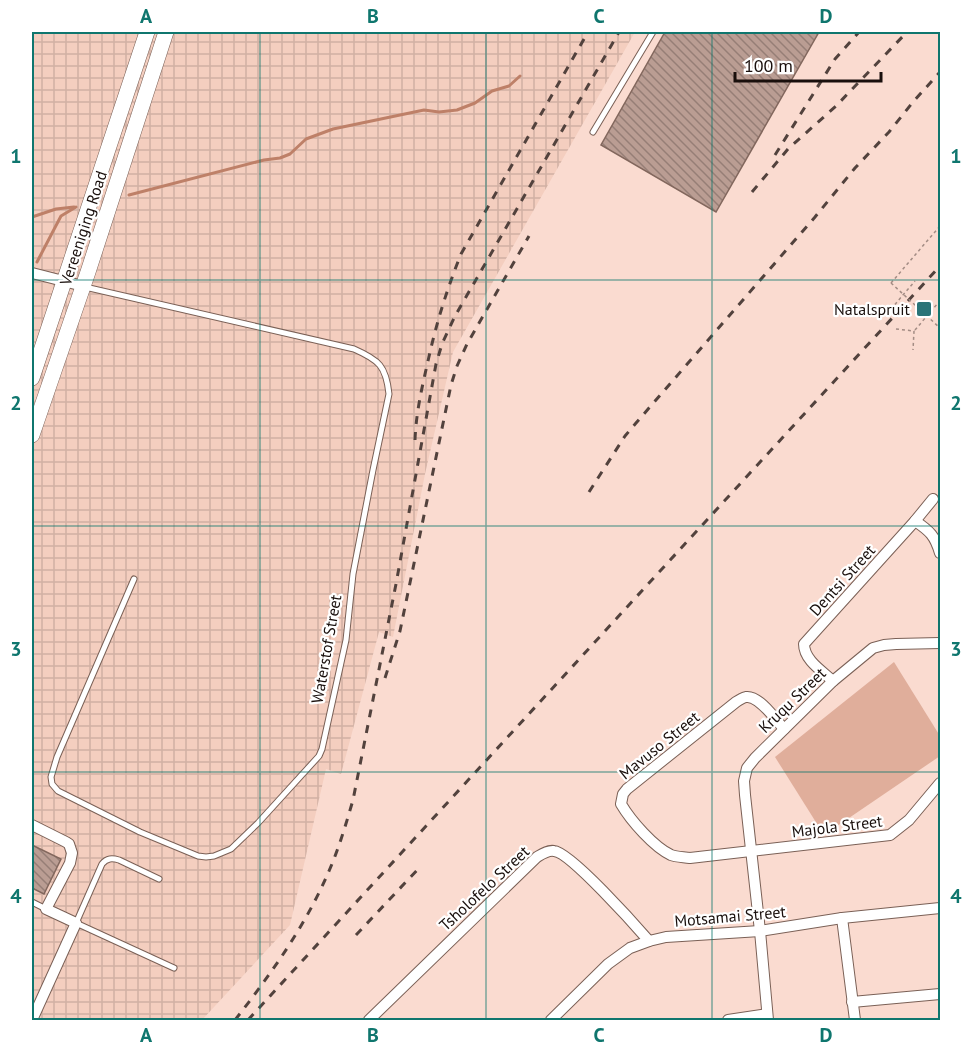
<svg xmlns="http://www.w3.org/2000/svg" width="972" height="1052" font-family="'PT Sans',sans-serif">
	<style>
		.industrial { fill: url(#industrial-grid) }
		.pitch { fill: #e0ae9b }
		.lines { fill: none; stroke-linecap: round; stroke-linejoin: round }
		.stream { stroke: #be8068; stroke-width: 3 }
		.building { fill: url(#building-back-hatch); stroke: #82675d; stroke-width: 1.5 }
		.lane-casing { stroke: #7a6056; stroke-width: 7 }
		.street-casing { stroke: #7a6056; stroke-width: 12 }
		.secondary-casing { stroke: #7a6056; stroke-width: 16 }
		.path { stroke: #a38c84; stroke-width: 1.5; stroke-dasharray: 3 3; stroke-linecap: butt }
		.lane { stroke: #fff; stroke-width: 5 }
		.street { stroke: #fff; stroke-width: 10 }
		.secondary { stroke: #fff; stroke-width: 15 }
		.rail { stroke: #52423d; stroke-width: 3; stroke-dasharray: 8 8; stroke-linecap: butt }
		.path-bridge { stroke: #a38c84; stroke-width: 1.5; stroke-dasharray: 3 3; stroke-linecap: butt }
		.grid { fill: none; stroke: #0f766e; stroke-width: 1.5; stroke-opacity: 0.55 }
		.poi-dot { fill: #2a7478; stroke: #fff; stroke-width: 2 }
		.labels { text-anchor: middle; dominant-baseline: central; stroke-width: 4.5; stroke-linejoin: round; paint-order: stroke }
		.street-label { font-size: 16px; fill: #190f0c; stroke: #fff }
		.poi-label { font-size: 16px; fill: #190f0c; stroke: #fff; text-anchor: end }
		.neatline { fill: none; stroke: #0f766e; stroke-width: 2 }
		.grid-label { font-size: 20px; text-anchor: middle; font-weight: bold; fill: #0f766e }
	</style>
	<defs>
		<pattern id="industrial-grid" width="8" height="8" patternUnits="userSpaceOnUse" patternTransform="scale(1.5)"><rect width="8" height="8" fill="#f4cebf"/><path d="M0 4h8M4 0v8" fill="none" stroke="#d1b0a3"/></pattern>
		<pattern id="building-back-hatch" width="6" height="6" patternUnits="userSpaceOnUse" patternTransform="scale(1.5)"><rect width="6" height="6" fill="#ba9d93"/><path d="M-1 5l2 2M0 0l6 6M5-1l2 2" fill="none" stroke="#967e76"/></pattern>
	</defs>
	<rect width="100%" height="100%" fill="#fadbd0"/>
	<path class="industrial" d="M32,32h603l-182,320 -28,122 -32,163 -14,-5 -38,142 -15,-5 -36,156 -88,95h-170z"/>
	<path class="pitch" d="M894,662l46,74v20l-116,79 -49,-78z"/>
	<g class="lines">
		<g class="stream">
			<path d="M129,195l135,-35 16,-2 10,-4 16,-15 27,-10 91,-19 15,2 18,-2 18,-7 17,-12 17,-5 11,-10"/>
			<path d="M32,217l24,-8 18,-2"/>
			<path d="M37,262l24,-46 15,-9"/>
		</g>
	</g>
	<g class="building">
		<path d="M665,32h154l-103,180 -115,-67z"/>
		<path d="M32,845l29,14 -17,35 -12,-6z"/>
	</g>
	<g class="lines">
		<g class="lane-casing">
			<g id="lane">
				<path d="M593,132l60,-100"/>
				<path d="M85,287l269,62c25,11 32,17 35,45l-16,76 -20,104 -7,66 -24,109 -3,7 -61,67 -27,26 -17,7 -8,1 -8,-1 -58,-24 -82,-41 -6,-7 -1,-7 6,-20 77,-178"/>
				<path d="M159,879l-40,-19c-7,-2 -12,-2 -17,4l-26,59 98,45"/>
				<path d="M32,902l14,7"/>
			</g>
		</g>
		<g class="street-casing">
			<g id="street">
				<path d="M32,273l51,13"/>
				<path d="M915,521c15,10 20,15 25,32"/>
				<path d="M833,681c-11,-10 -29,-21 -29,-37l111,-123 18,-22"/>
				<path d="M784,729c-8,-9 -25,-34 -38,-32 -4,1 -7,3 -10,5l-109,87 -4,5 -2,10c10,17 33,43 50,51 5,2 13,2 19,3l200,-23 19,-15 31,-37"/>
				<path d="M32,825l34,17 3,2 3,9 -2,10 -24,46 30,14 -44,97"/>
				<path d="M842,918l13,102"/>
				<path d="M852,1002l88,-8"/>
				<path d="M369,1020l168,-163c5,-3 11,-7 17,-6 16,1 82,75 95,90"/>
				<path d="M551,1020l57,-56 22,-16 19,-7 17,-4 94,-6 82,-13 98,-10"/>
				<path d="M728,1020l39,-6"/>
				<path d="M768,1020l-8,-89 -15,-136 -1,-14 3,-13 8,-10 78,-77 40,-33 11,-3 12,-1 44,-1"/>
			</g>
		</g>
		<g class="secondary-casing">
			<g id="secondary">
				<path d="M32,378l115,-346"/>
				<path d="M32,435l56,-163 78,-240"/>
			</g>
		</g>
		<g class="path">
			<path d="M891,283l49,-57"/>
			<path d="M881,307l10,2 -1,8"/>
			<path d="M891,309l24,-28"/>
			<path d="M896,329l18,2 -1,19"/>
			<path d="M915,330l23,-27"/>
		</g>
		<use href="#lane" class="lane"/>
		<use href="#street" class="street"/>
		<use href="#secondary" class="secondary"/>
		<g class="rail">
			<path d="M775,155l60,-96 24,-27"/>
			<path d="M752,192l36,-43 48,-43 71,-74"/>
			<path d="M415,440c1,-27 7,-53 13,-79 8,-37 19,-72 33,-107l127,-222"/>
			<path d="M589,492l36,-56 11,-13 179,-206 40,-49 34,-36 24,-30 27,-30"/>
			<path d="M385,678l15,-47 51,-246 6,-19 10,-22 62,-108"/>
			<path d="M356,935l64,-68"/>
			<path d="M235,1020c36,-46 71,-95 94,-149 10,-23 17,-47 24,-71l43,-216 40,-220 6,-20 13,-28 164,-284"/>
			<path d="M248,1020l692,-754"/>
		</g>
		<path class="path-bridge" d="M891,283l49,45"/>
	</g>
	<path class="grid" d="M260,32v988M486,32v988M712,32v988M32,280h908M32,526h908M32,772h908"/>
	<rect class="poi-dot" x="916" y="301" width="16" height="16" rx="3"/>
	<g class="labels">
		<g class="street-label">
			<text transform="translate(83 228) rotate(-72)">Vereeniging Road</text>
			<text transform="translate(842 580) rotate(-48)">Dentsi Street</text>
			<text transform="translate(326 649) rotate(-80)">Waterstof Street</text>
			<text transform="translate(792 700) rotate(-44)">Kruqu Street</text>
			<text transform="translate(659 745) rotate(-39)">Mavuso Street</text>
			<text transform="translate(837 826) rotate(-7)">Majola Street</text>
			<text transform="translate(484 888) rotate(-43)">Tsholofelo Street</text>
			<text transform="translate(730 916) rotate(-5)">Motsamai Street</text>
		</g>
		<g class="poi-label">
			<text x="910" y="309">Natalspruit</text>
		</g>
	</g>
	<rect width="972" height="1052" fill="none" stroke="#ffffff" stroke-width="66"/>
	<path d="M735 72v9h146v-9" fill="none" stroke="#190f0c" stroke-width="3"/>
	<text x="744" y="72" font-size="18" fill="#190f0c" stroke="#ffffff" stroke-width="4.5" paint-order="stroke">100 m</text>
	<rect x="33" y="33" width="906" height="986" class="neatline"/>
	<g class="grid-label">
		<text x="146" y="23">A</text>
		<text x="373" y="23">B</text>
		<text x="599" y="23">C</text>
		<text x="826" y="23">D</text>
		<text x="16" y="163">1</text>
		<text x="956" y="163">1</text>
		<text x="16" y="410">2</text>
		<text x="956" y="410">2</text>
		<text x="16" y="656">3</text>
		<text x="956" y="656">3</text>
		<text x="16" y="903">4</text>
		<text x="956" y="903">4</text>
		<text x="146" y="1042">A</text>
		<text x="373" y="1042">B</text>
		<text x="599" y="1042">C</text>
		<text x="826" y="1042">D</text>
	</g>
</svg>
